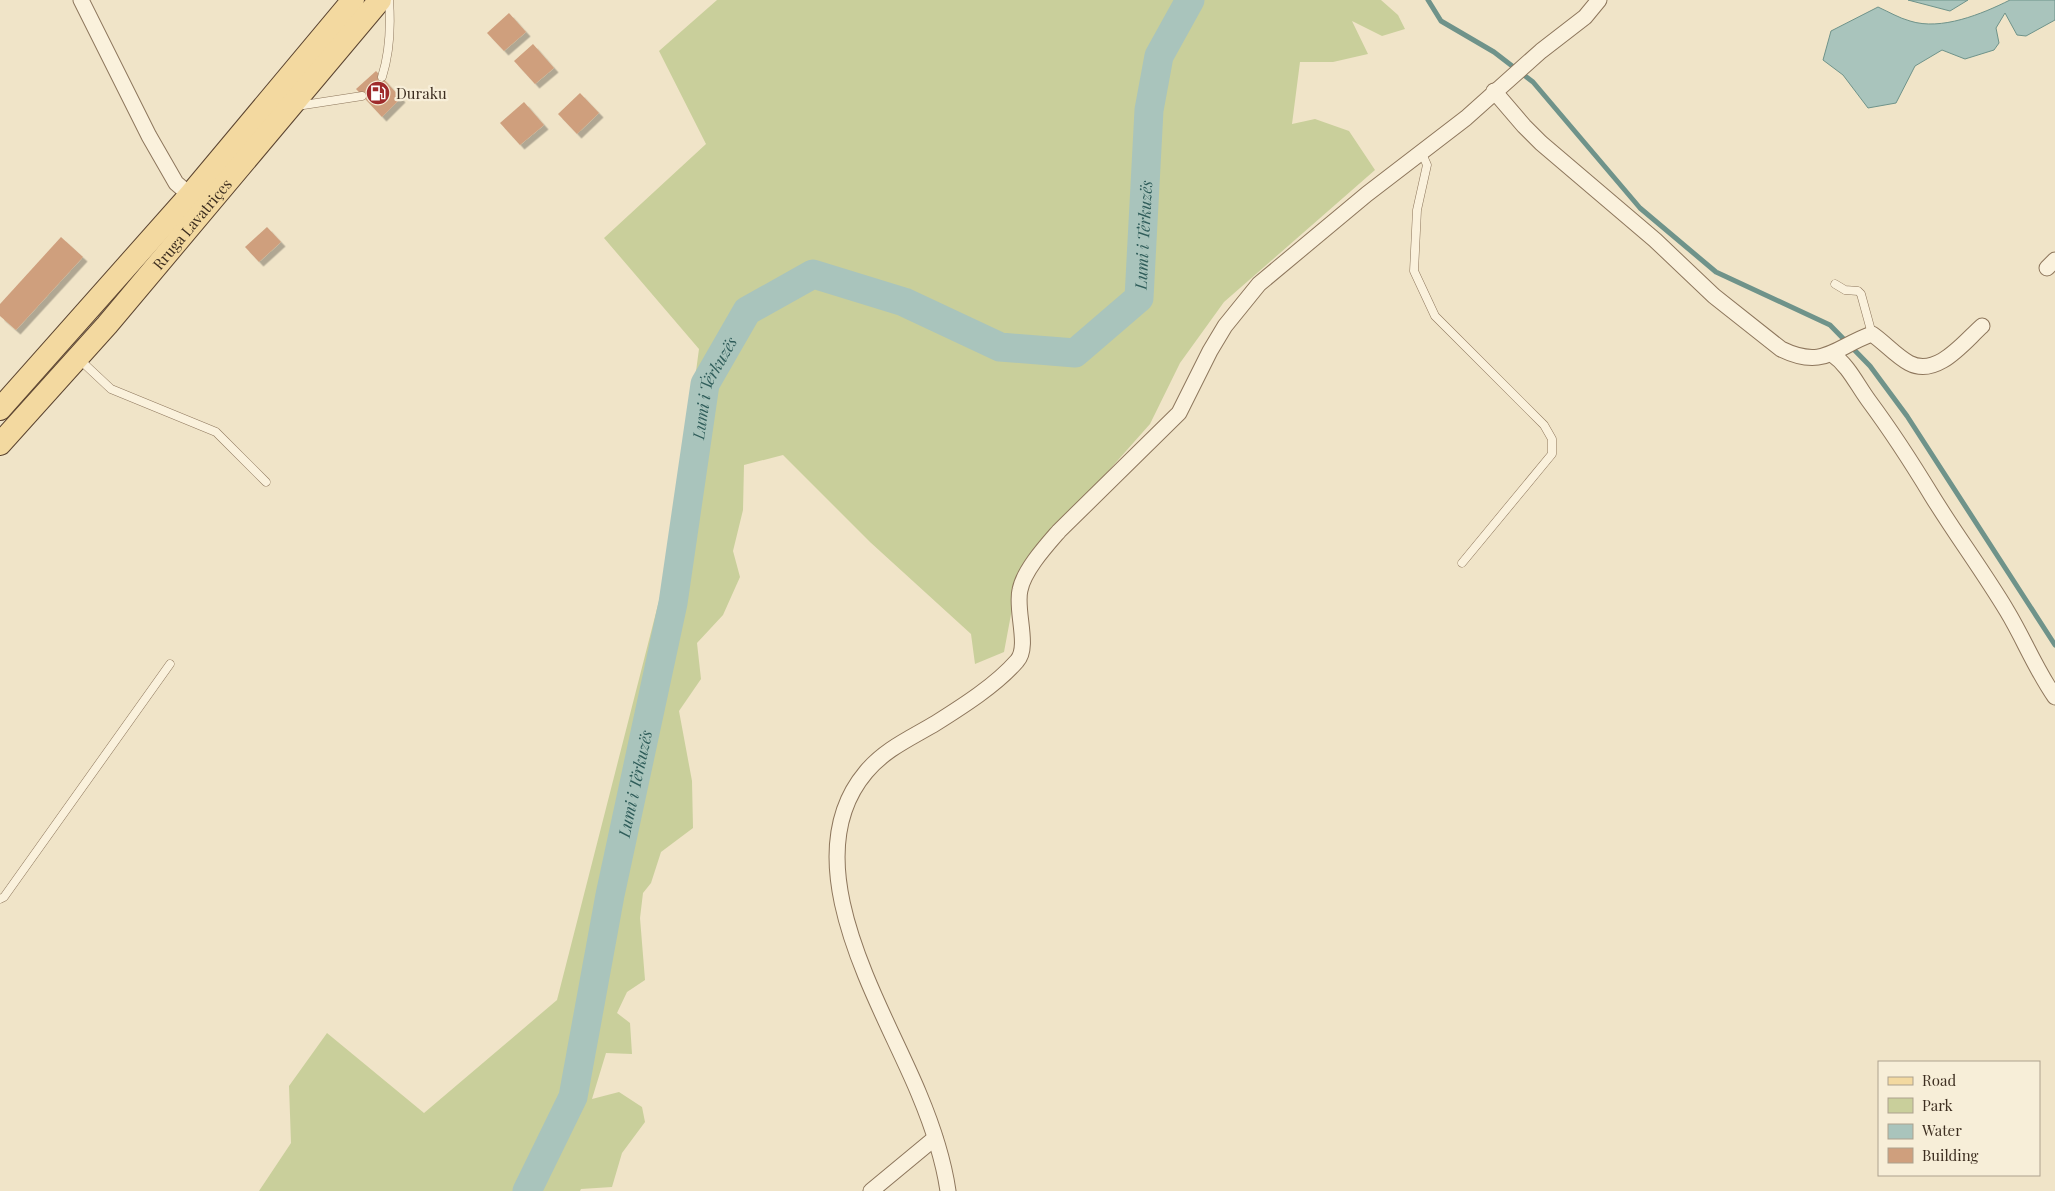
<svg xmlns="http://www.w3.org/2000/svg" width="2055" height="1191" font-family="'Playfair Display',serif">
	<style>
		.green { fill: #c9cf9b }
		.water { fill: #a9c4bc; stroke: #6f938a }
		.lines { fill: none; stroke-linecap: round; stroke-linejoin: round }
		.stream { stroke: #6f938a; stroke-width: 5 }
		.river { stroke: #a9c4bc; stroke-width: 29 }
		.building { fill: #cf9f7d; filter: url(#shadow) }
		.lane-casing { stroke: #8d765c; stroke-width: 9 }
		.street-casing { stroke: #8d765c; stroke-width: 17 }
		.primary-casing { stroke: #5b4430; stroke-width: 24 }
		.lane { stroke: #faf1dc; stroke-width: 8 }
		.street { stroke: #faf1dc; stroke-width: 15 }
		.primary { stroke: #f3d9a0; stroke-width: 22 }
		.labels { text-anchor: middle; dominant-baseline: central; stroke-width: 4.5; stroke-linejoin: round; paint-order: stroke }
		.poi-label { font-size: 15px; fill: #3d2e20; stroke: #f7eed8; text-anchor: start }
		.street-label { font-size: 15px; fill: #3d2e20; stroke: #f7eed8 }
		.water-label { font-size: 16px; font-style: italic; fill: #2f5d5a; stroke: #f7eed8 }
	</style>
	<defs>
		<filter id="shadow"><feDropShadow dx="4.5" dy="4.5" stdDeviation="0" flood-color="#0004"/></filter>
	</defs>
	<rect width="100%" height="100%" fill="#f0e4c8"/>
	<path class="green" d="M717,0h664l17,15 7,14 -23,7 -30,-15 16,33 -35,8h-33l-8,62 23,-5 34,12 26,39 -151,132 -44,61 -30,61 -71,80 -67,105 -8,43 -29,12 -4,-30 -101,-92 -87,-87 -39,10 -1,45 -10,41 7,26 -17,38 -26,28 4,36 -22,32 13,70 1,47 -32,24 -10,31 -8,10 -3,25 5,62 -18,12 -10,21 13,10 2,31 -26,-1 -14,46 27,-7 23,15 3,15 -23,31 -10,34 -31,2 -1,2h-321l32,-48 -2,-57 38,-53 97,80 133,-113 115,-450 27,-201 -95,-111 102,-94 -47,-93z"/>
	<g class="water">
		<path d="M1908,0h60l-18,11z"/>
		<path d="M2010,0h45v20l-29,16 -9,-1 -12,-22 -9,15 3,15 -5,7 -29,9 -23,-9 -27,16 -19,37 -28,5 -25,-33 -20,-15 8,-29 47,-24c11,5 21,11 32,14 31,10 72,-7 100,-21z"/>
	</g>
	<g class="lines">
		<path class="stream" d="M1428,0l13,21 53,31 39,30 107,126 76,64 114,53 40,41 37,50 148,229"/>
		<path class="river" id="s1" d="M527,1191l46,-94 37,-202 63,-292 32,-219 42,-73 66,-37 91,28 96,45 75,6 64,-55 10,-188 10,-54 31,-56"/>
	</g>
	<g class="building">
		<path d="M509,13l17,19 -22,19 -17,-18z"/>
		<path d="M533,44l21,24 -19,16 -21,-23z"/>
		<path d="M376,71l25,27 -19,19 -26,-28z"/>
		<path d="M580,93l19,20 -22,21 -19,-20z"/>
		<path d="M524,102l20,23 -24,20 -20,-22z"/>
		<path d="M267,227l14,15 -22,20 -14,-15z"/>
		<path d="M61,237l22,20 -67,73 -16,-14v-12z"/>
	</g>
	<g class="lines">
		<g class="lane-casing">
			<g id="lane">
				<path d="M382,77c8,-25 9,-50 7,-77"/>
				<path d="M297,106l65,-10"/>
				<path d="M1421,151l6,14 -10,45 -3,61 21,45 109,109 8,14v15l-90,109"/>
				<path d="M1835,284l10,6 13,1 3,3 11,40"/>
				<path d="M79,359l32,30 105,43 50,50"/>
				<path d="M0,899l4,-2 166,-233"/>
			</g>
		</g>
		<g class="street-casing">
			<g id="street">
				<path d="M81,0l68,136 27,47 14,12"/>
				<path d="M1494,91l30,35 17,17 114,97 59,56 67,53c43,21 54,-2 91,-15 13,9 24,22 37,29 28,15 55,-21 73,-37"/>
				<path d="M2047,268l8,-8"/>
				<path d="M1832,354c17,12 25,31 37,47 23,31 43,62 63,95 24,39 51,75 75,115 17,28 29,59 48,86"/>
				<path d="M871,1191l64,-53"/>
				<path d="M948,1191c-5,-34 -16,-66 -29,-97 -36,-88 -129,-232 -53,-322 19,-23 45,-34 70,-49 27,-17 60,-38 81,-62 13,-14 -2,-51 3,-71 4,-20 26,-44 39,-59l120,-118 31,-62 15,-25 34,-42 108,-90 99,-76 75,-67 44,-34 14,-17"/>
			</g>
		</g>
		<g class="primary-casing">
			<g id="primary">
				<path d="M0,409l190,-214 163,-195"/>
				<path id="s2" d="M0,444l107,-119 273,-325"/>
			</g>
		</g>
		<use href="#lane" class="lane"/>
		<use href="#street" class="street"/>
		<use href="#primary" class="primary"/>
	</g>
	<defs>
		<g id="fuel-disc" transform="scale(1.25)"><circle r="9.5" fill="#9e2a2b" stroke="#f7eed8"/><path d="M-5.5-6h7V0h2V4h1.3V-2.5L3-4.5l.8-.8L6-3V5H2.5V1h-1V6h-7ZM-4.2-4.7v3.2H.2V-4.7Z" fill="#fff"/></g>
	</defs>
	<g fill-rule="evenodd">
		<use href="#fuel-disc" x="378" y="93"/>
	</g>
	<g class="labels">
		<g class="poi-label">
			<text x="396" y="93">Duraku</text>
		</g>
		<g class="street-label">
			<text stroke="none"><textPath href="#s2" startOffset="292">Rruga Lavatriçes</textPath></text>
		</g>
		<g class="water-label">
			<text stroke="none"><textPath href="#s1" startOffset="1414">Lumi i Tërkuzës</textPath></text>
			<text stroke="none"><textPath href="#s1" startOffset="829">Lumi i Tërkuzës</textPath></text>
			<text stroke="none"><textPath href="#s1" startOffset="424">Lumi i Tërkuzës</textPath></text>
		</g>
	</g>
	<rect x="1878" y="1061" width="162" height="115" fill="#f7eed8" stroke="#ada18e"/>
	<rect x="1888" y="1077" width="25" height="8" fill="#f3d9a0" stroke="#ada18e"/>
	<text x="1922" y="1086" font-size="15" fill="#3d2e20">Road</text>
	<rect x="1888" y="1098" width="25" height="15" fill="#c9cf9b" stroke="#ada18e"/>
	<text x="1922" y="1111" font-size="15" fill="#3d2e20">Park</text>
	<rect x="1888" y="1124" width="25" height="15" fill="#a9c4bc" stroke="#ada18e"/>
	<text x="1922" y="1136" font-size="15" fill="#3d2e20">Water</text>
	<rect x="1888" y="1148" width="25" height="15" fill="#cf9f7d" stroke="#ada18e"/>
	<text x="1922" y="1161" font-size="15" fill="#3d2e20">Building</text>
</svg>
